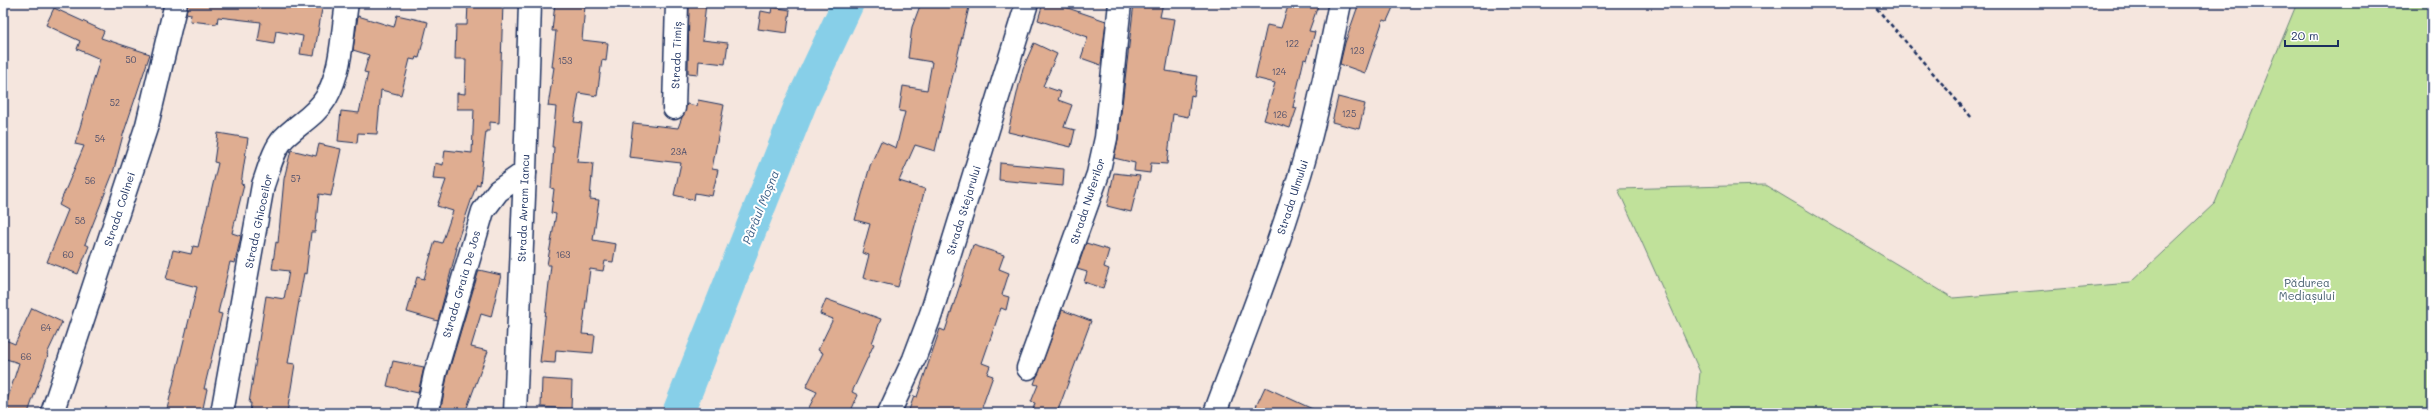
<svg xmlns="http://www.w3.org/2000/svg" width="2435" height="416" font-family="Mali,sans-serif">
	<style>
		.green { fill: #c0e19a; stroke: #6e887c }
		.lines { fill: none; stroke-linecap: round; stroke-linejoin: round }
		.river { stroke: #87cfe8; stroke-width: 32 }
		.building { fill: #dfad91; stroke: #1b2f5e }
		.minor-casing { stroke: #1b2f5e; stroke-width: 25 }
		.major-casing { stroke: #1b2f5e; stroke-width: 25 }
		.path { stroke: #1b2f5e; stroke-width: 2.5; stroke-dasharray: 4 3; stroke-linecap: butt }
		.minor { stroke: #fff; stroke-width: 22 }
		.major { stroke: #fff; stroke-width: 22 }
		.labels { text-anchor: middle; dominant-baseline: central; stroke-width: 4; stroke-linejoin: round; paint-order: stroke }
		.number-label { font-size: 9px; fill: #4c4e6b }
		.street-label { font-size: 11px; fill: #1b2f5e; stroke: #fff }
		.park-label { font-size: 11px; fill: #445c6d; stroke: #fff }
		.water-label { font-size: 12px; font-style: italic; fill: #3b5f87; stroke: #fff }
	</style>
	<rect width="100%" height="100%" fill="#f5e6de"/>
	<filter id="ink" filterUnits="userSpaceOnUse"><feTurbulence type="fractalNoise" baseFrequency=".025" numOctaves="2"/><feDisplacementMap in="SourceGraphic" scale="8" xChannelSelector="R" yChannelSelector="G"/><feConvolveMatrix kernelMatrix="1 2 1 2 8 2 1 2 1" color-interpolation-filters="sRGB"/></filter>
	<g filter="url(#ink)">
		<path class="green" d="M2297,3h135v410h-736l4,-41 -82,-183 147,-4 188,113 177,-15 85,-80z"/>
		<g class="lines">
			<path class="river" d="M678,413l123,-310 47,-100"/>
		</g>
		<g class="building">
			<path d="M188,3h135l-9,53 -14,-2 3,-18 -27,-5 -2,13 -16,-3 3,-19 -43,-5 -1,7 -27,-3 1,-7 -5,-1z"/>
			<path d="M468,3h35l-4,120 -9,-1v9h-4l-6,54 -3,-1 -3,8 -19,56h2l-19,73 -31,-9 10,-35 7,2 11,-38 7,2 11,-32 -16,-5 9,-26 -13,-1 2,-16 8,2 2,-15 27,3 2,-44h-17v-16l8,1 1,-35h-11l1,-34h11z"/>
			<path d="M555,3l30,3 -3,34 26,3 -2,18 -4,-1 -5,36 -18,-3 -5,29 8,1 -5,39 16,1 -3,36 9,1 -6,40 23,4 -3,18 -8,-1 -2,10 -13,-2 -8,65 13,1 -2,18 -37,-3 -1,13 -15,-1 11,-97h-4l9,-51 -5,-1 3,-24 -3,-1 3,-41h-2l4,-40 -8,-1 6,-39h-2l4,-36h-4z"/>
			<path d="M689,3h17l-4,37 26,3 -3,21 -26,-3 -1,13 -10,-1z"/>
			<path d="M921,3h49l-35,148 -20,-6 -16,36 26,8 -27,98 -35,-9 6,-23 -7,-2 8,-29 -15,-4 15,-54 11,-25 15,7 9,-36 -6,-1 4,-25 24,4 5,-28 -24,-4 4,-31z"/>
			<path d="M1043,3h10l53,18 -5,44 -20,-7 7,-21 -50,-17z"/>
			<path d="M1134,3h29l-3,14 15,2 -9,52 31,5 -3,20 -3,-1 -3,22 -15,-3 -6,50 -16,-1 -1,10 -16,-2 1,-8 -21,-5 4,-19z"/>
			<path d="M1289,3h30l-10,28 6,1 -8,28 -3,-1 -11,48 4,1 -7,20 -26,-8 11,-37 -20,-5 12,-53 14,3z"/>
			<path d="M1359,3h36l-8,18 -4,-1 -18,53 -25,-9 5,-21z"/>
			<path d="M772,7l18,3 -3,23 -29,-4 3,-18 10,2z"/>
			<path d="M54,8l50,23 -3,7 49,16 -27,81 -10,38 -28,71 4,2 -11,28 -31,-12 21,-52 -9,-5 25,-59 -9,-2 25,-85 -23,-10 3,-8 -34,-16z"/>
			<path d="M397,15l31,7 -9,36 -3,-1 -1,3 -5,-1 -9,36 -20,-5 -4,44 -19,-1 -1,10 -19,-2 3,-30 18,2 9,-40 -4,-1 5,-17 -16,-5 5,-34 36,11z"/>
			<path d="M1034,43l23,11 -14,32 18,6 -3,8 14,5 -8,22 11,3 -4,17 -63,-15 15,-64z"/>
			<path d="M1338,97l27,7 -6,25 -27,-7z"/>
			<path d="M698,100l26,5 -12,64 6,1 -6,26 -17,-3 -1,7 -20,-5 7,-32 -52,-6 4,-34 45,5 9,-24 10,2z"/>
			<path d="M218,133l30,5 -7,46 3,1 -12,48 9,3 -6,27 -5,-1 -12,51 4,1 -18,75h3l-5,24h-36l31,-126 -31,-8 7,-29 18,4 2,-8 5,1 20,-84 -4,-1z"/>
			<path d="M319,144l22,5 -10,47 -12,-2 -4,38h-4l-5,42 -2,-1 -16,90 7,1 -8,49h-37l1,-10h-2l17,-107 18,3 5,-28 -17,-2 4,-27 2,1 6,-64 7,-29 25,6z"/>
			<path d="M1000,163l64,6 -1,17 -64,-6z"/>
			<path d="M1114,173l26,3 -9,36 -24,-6z"/>
			<path d="M1086,243l23,7 -5,17 5,2 -6,19 -19,-6 3,-10 -10,-3z"/>
			<path d="M973,245l31,10 -5,14 10,4 -7,22 7,2 -3,13 -5,-2 -19,55 8,3 -3,8 6,2 -13,37h-72l6,-17 3,1 23,-68 5,2z"/>
			<path d="M479,270l22,5 -10,42 -10,-3 -10,33 17,4 -23,62h-25l7,-36z"/>
			<path d="M826,299l55,20 -9,24 2,1 -22,48 6,3 -8,18h-44l11,-21 -11,-5 17,-34 -5,-3 15,-31 -13,-5z"/>
			<path d="M32,308l30,14 -15,32 1,1 -20,58h-25l16,-50 -16,-5v-19l12,5z"/>
			<path d="M1062,310l29,11 -34,92h-25l3,-10 -4,-1 7,-17 -4,-1z"/>
			<path d="M393,361l31,6 -6,26 -31,-7z"/>
			<path d="M542,379l30,2 -1,28 -30,-2z"/>
			<path d="M1265,387l56,26h-68z"/>
		</g>
		<g class="lines">
			<g class="minor-casing">
				<g id="minor">
					<path d="M674,108l3,-105"/>
					<path d="M1028,368l70,-194 8,-36 14,-135"/>
					<path d="M52,413l95,-288 29,-122"/>
					<path d="M222,413l41,-228c6,-16 10,-35 21,-47 14,-14 32,-23 42,-40 16,-28 16,-64 21,-95"/>
					<path d="M427,413l8,-39 48,-163 15,-20 27,-19"/>
					<path d="M889,413l25,-54 17,-45 96,-311"/>
					<path d="M1215,413c32,-87 67,-173 92,-263 13,-48 23,-98 33,-147"/>
				</g>
			</g>
			<g class="major-casing">
				<path id="major" d="M515,413l10,-241 5,-169"/>
			</g>
			<path class="path" d="M1872,3l100,115"/>
			<use href="#minor" class="minor"/>
			<use href="#major" class="major"/>
		</g>
	</g>
	<g class="labels">
		<g class="number-label">
			<text x="1292" y="43">122</text>
			<text x="1357" y="50">123</text>
			<text x="131" y="59">50</text>
			<text x="565" y="60">153</text>
			<text x="1279" y="71">124</text>
			<text x="115" y="102">52</text>
			<text x="1349" y="113">125</text>
			<text x="1280" y="114">126</text>
			<text x="100" y="138">54</text>
			<text x="679" y="151">23A</text>
			<text x="296" y="178">57</text>
			<text x="90" y="180">56</text>
			<text x="80" y="220">58</text>
			<text x="68" y="254">60</text>
			<text x="563" y="254">163</text>
			<text x="46" y="327">64</text>
			<text x="26" y="356">66</text>
		</g>
		<g class="street-label">
			<text transform="translate(676 55) rotate(-88)">Strada Timiș</text>
			<text transform="translate(1292 197) rotate(-72)">Strada Ulmului</text>
			<text transform="translate(1087 201) rotate(-72)">Strada Nuferilor</text>
			<text transform="translate(523 208) rotate(-88)">Strada Avram Iancu</text>
			<text transform="translate(119 209) rotate(-72)">Strada Colinei</text>
			<text transform="translate(963 210) rotate(-73)">Strada Stejarului</text>
			<text transform="translate(258 221) rotate(-78)">Strada Ghioceilor</text>
			<text transform="translate(461 284) rotate(-74)">Strada Graia De Jos</text>
		</g>
		<g class="park-label">
			<text x="2307" y="282">Pădurea<tspan x="2307" dy="13">Mediașului</tspan></text>
		</g>
		<g class="water-label">
			<text transform="translate(760 207) rotate(-68)">Pârâul Moșna</text>
		</g>
	</g>
	<rect width="2435" height="416" fill="none" stroke="#fff" stroke-width="16"/>
	<rect x="8" y="8" width="2419" height="400" fill="none" stroke="#1b2f5e" stroke-width="1.5" filter="url(#ink)"/>
	<path d="M2285 40v6h53v-6" fill="none" stroke="#1b2f5e" stroke-width="2"/>
	<text x="2291" y="40" font-size="12" fill="#1b2f5e" stroke="#ffffff" stroke-width="3" paint-order="stroke">20 m</text>
</svg>
